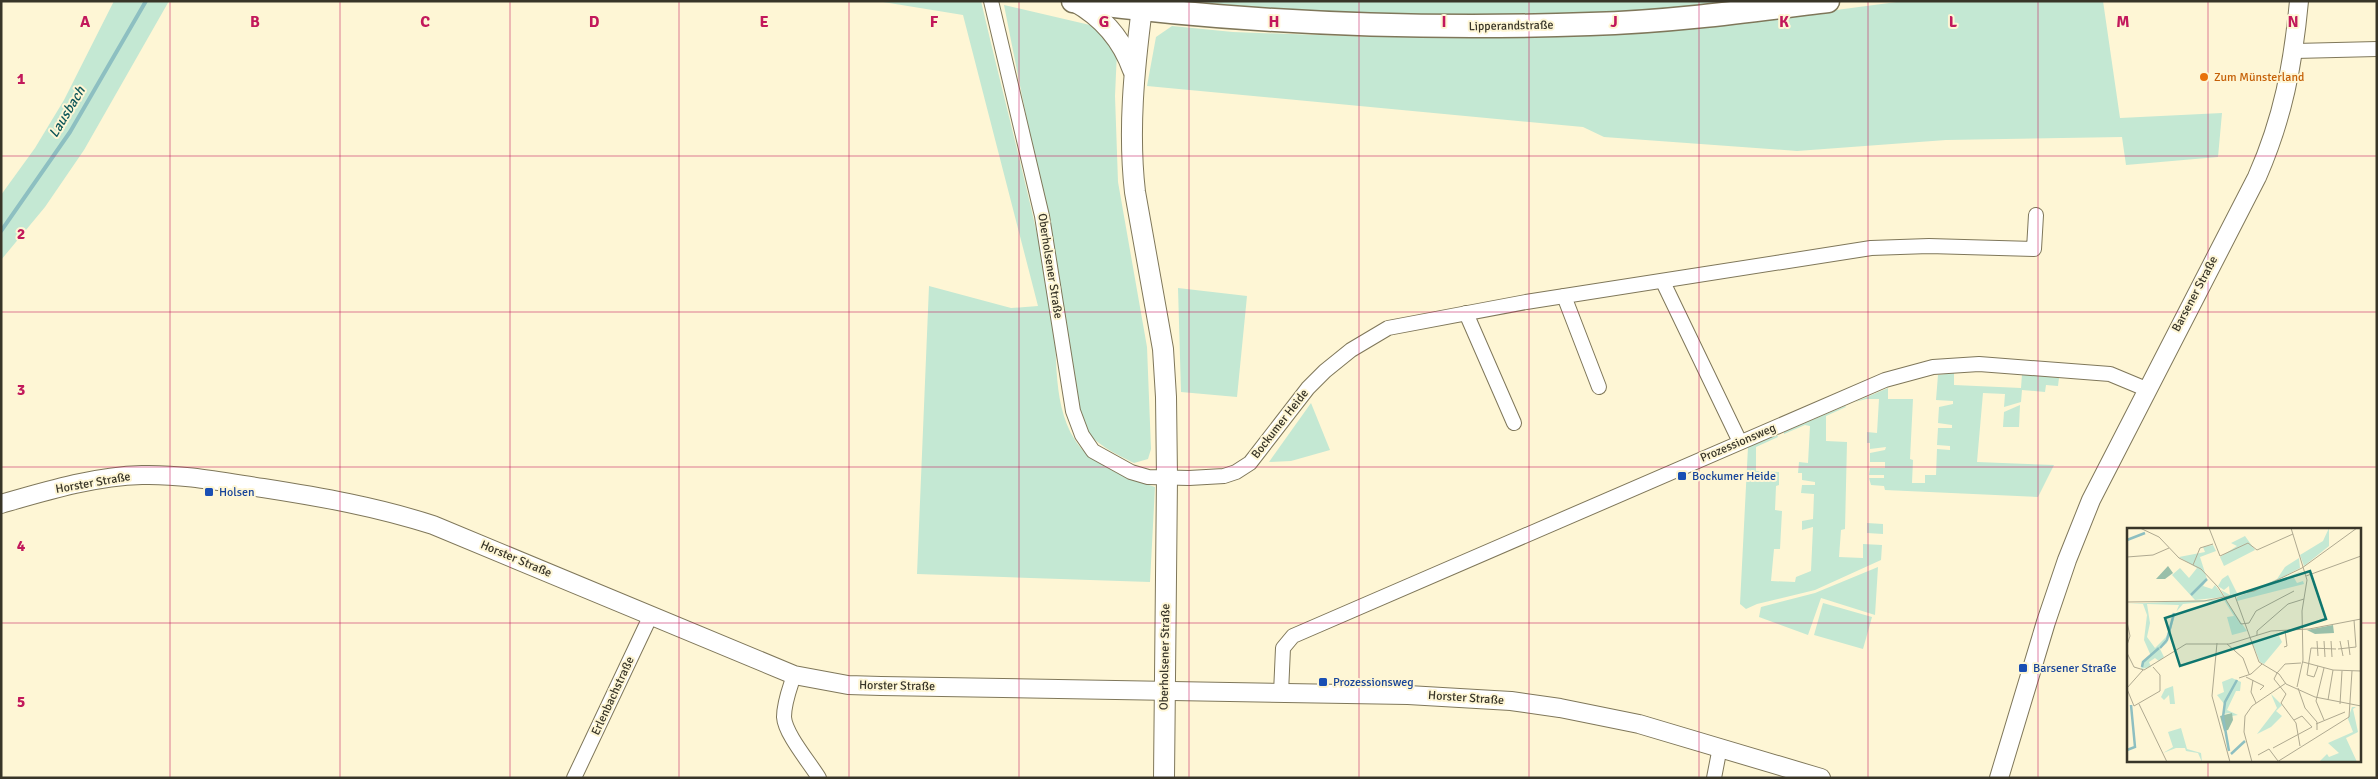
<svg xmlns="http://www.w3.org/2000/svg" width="2378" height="779" font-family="Signika,sans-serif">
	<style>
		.green { fill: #c4e8d3 }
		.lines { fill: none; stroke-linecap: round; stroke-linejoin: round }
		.stream { stroke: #8dbfc1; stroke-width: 4 }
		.minor-casing { stroke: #7f775a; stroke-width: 16 }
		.tertiary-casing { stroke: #7f775a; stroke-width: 20 }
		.secondary-casing { stroke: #7f775a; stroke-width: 22 }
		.primary-casing { stroke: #7f775a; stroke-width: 25 }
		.minor { stroke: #fff; stroke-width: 14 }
		.tertiary { stroke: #fff; stroke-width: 18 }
		.secondary { stroke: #fff; stroke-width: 20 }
		.primary { stroke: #fff; stroke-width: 22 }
		.grid { fill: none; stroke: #c2185b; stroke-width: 1; stroke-opacity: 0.55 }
		.food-dot { fill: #e8710a; stroke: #fef6d5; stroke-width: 2 }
		.transit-dot { fill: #1a4fb4; stroke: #fef6d5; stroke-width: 2 }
		.labels { text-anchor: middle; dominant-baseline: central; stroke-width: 4; stroke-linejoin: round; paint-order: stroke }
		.street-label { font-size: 12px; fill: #383528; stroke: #fef6d5 }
		.food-label { font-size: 12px; fill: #c56008; stroke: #fef6d5; text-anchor: start }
		.transit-label { font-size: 12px; fill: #164399; stroke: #fef6d5; text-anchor: start }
		.water-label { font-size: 14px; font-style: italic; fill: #0e5659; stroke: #fef6d5 }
		.inset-river { fill: none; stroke: #8dbfc1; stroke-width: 2.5 }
		.inset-road { fill: none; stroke: #afa990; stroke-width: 1 }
		.view { fill: #0f766e; fill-opacity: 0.15; stroke: #0f766e; stroke-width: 2.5 }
		.inset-edge { fill: none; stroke: #383528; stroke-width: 2.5 }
		.grid-label { font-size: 16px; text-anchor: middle; font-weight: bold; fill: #c2185b; stroke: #fef6d5; stroke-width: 4; stroke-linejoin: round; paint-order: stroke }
	</style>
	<rect width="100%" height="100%" fill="#fef6d5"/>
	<g class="green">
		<path d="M114,1h55l-85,149 -39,57 -44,53v-65l34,-47 29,-48z"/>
		<path d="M877,1h104c23,99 50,198 70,298 9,45 -2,100 24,141 15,25 53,38 80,47l-5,95 -233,-8 12,-288 82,22 27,-2 -75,-291z"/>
		<path d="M1189,1h576l-182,15 -255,-2z"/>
		<path d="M1904,1h199l17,117 102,-5 -4,44 -92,8 -4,-28 -176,3 -149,11 -193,-14 -21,-10 -436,-41 9,-49 16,-11 61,6 140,5h76l142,-4 141,-9z"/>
		<path d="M1004,5l86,20 11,7 16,19 -2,45 3,86 29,165 4,102 -3,10 -14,4c-16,-8 -43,-20 -50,-38 -13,-33 -13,-80 -20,-116 -19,-101 -40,-202 -60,-304z"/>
		<path d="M1178,288l69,8 -10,101 -56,-5z"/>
		<path d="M1954,373v12l67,3 1,-14 37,4 -1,8 -12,-1 -1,7 -23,-2 -1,12 -17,5 1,-13 -22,-1 -6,69 77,3 -16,32 -153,-7 -1,-4 -13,-1 -2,-7h15v-3h-15l1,-7h15v-6h-15v-9l15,-3 1,-3 -16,2v-6h-3v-11l10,1 2,-34h-13l-11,3 33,-14v11h25l-3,60 3,1 -1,23h13v-8h11l1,-26 13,1v-4l-13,-1 1,-17h14v-3l-14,-2 1,-16 14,-3v-3l-17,-1 2,-25z"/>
		<path d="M1311,403l19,47 -39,11 -22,1z"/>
		<path d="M2020,405l-1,22h-16l1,-15z"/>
		<path d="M1845,406l1,1 -20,9v25l21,1 -2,87 -4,1 -2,27 24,1v-14l19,1 -1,15 -66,30 -58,14 -11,5 -6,-5 8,-157 29,-12 1,2 -22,10v24l23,1v13l-3,1 -1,24 7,1 -2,38h-6l-3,32 24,1 1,-5 15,-6 2,-44 -11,3v-9l11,-2 1,-25 -13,-1 1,-8h13v-3l-13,-2v-7h-4l1,-11 9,1 2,-37 -5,-1 -21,9v-2z"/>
		<path d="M1867,523l16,1v10l-16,-1z"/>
		<path d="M1878,567l-3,48 -54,-17 -13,37 -49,-18 2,-10 54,-14z"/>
		<path d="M1823,603l49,14 -9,32 -49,-14z"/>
	</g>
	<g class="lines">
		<path class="stream" d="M1,231l69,-99 76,-131"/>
		<g class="minor-casing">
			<g id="minor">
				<path d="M991,1l51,215 31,195 9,24 11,16 38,21 17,5 41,1 35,-2 12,-4 14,-9 58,-75 17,-17 26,-21 37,-22 138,-26 345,-54 58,-2 105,3 2,-34"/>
				<path d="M2295,51l82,-2"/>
				<path d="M1663,282l77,160"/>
				<path d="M1564,296l35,91"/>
				<path d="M1466,313l48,110"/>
				<path d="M794,675c-4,13 -10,27 -10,42 1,17 26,46 35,61"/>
				<path d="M1281,693l2,-45 10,-12 592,-256 48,-13 46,-3 131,10 36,15"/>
				<path d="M574,778l77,-163"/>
				<path d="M1714,778l6,-31"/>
			</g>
		</g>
		<g class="tertiary-casing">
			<g id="tertiary">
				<path d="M1,504c45,-13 94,-28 141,-29 41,-1 81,7 121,13 58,9 114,19 170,37l361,150 54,10 33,1 527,9 103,6 49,7 79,16 182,54"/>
				<path d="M1999,778l47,-156 21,-62 24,-60 166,-323c26,-59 36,-112 42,-176"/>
			</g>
		</g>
		<g class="secondary-casing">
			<g id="secondary">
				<path d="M1074,1c29,16 48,38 59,69"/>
				<path d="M1142,8c-8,62 -14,123 -7,184l28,157 3,48 1,80 -3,301"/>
			</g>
		</g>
		<g class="primary-casing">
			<path id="primary" d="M1073,1c171,22 344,29 517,23 79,-2 159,-13 238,-23"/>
		</g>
		<use href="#minor" class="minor"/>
		<use href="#tertiary" class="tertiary"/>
		<use href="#secondary" class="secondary"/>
		<use href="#primary" class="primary"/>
	</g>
	<path class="grid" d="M170,1v777M340,1v777M510,1v777M679,1v777M849,1v777M1019,1v777M1189,1v777M1359,1v777M1529,1v777M1699,1v777M1868,1v777M2038,1v777M2208,1v528M1,156h2376M1,312h2376M1,467h2376M1,623h2127M2359,623h18M2208,760v18"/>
	<circle class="food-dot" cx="2204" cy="77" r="5"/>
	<g class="transit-dot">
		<rect x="1677" y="471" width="10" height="10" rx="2.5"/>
		<rect x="204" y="487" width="10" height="10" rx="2.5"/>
		<rect x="2018" y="663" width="10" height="10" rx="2.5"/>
		<rect x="1318" y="677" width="10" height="10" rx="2.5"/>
	</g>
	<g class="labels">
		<g class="street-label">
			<text transform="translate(1511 26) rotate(-1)">Lipperandstraße</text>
			<text transform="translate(1050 266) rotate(81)">Oberholsener Straße</text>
			<text transform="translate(2195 294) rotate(-62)">Barsener Straße</text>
			<text transform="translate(1280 424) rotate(-52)">Bockumer Heide</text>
			<text transform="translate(1738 443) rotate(-23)">Prozessionsweg</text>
			<text transform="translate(93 483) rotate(-10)">Horster Straße</text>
			<text transform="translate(516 559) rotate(23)">Horster Straße</text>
			<text transform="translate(1165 657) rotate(-89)">Oberholsener Straße</text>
			<text transform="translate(897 686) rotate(1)">Horster Straße</text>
			<text transform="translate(613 696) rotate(-65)">Erlenbachstraße</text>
			<text transform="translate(1466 698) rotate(4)">Horster Straße</text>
		</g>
		<g class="food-label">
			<text x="2214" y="77">Zum Münsterland</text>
		</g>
		<g class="transit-label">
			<text x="1692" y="476">Bockumer Heide</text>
			<text x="219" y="492">Holsen</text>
			<text x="2033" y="668">Barsener Straße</text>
			<text x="1333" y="682">Prozessionsweg</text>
		</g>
		<g class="water-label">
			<text transform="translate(67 112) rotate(-59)">Lausbach</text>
		</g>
	</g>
	<g transform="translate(2127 528)">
		<rect width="234" height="234" fill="#fef6d5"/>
		<path d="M202,0v18l-25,20 -4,-11 23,-14zM118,8l10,14 -31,16 -4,-9 17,-11 -6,-3zM86,17l3,6 -16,6 7,22 -4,7 9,3 3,-4 9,12 -29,3 -23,-25 8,-7 9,10 8,-10 -18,-11 26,-5 -2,-5zM172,30l1,10 -38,20 -37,9 -4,-7 9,5 -1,-9 -5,4 -6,-4 4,-7 6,-4 9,18 15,-3 25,-11 8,-12zM177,42l-11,6 4,7 6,-2 1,3 -67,17v-4zM98,71l22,32 -15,4 -5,-18 7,-1 -10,-16 -41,4 -7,8 -9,31 -7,6 4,8 -5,4 -4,-3 -6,4 2,5 -10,2 2,-8 8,-5 -7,-16 3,-25 -4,-11h-16zM20,76l32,1 -13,32 -11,11 -8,-11 3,-14zM152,108l3,6 -3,4 -15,18 -4,-2 -8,-20zM105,150l9,4 -1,9h-4l-9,19 11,5 -6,1 -2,-3 -7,1 2,-9 -8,-10 7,-3 -2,-10zM46,158l2,18h-5l-1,-9 -5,5 -3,-3 4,-8zM144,166l11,11 -6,6 6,5 -11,11 -14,7 20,-26zM225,179h4l-3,2 5,23 -12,6 11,24h-38l8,-8 2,3 10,-4 -11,-10 25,-11 -5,-13zM54,200l6,21 14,4 1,9 -4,-9 -12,-2 -1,-3h-9l-13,5 10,-6 -5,-15z" fill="#c4e8d3" fill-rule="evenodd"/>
		<path d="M41,38l5,7 -8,6h-9zM206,97l1,8 -19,1 -8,-4zM105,185l1,7 -5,10 -4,1 -4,-15z" fill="#99bfa9"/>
		<path class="inset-river" d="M0,12l18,-7M64,67l16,-16M33,120l7,-8 7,-27M15,139l1,-5 16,-14M0,222l8,-3 -4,-42M102,223l-6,-34 2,-15 12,-22M104,226l14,-13"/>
		<path class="inset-road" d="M13,0l19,9 20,21 22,11 17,18 23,37 8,-1 7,-12 38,-20M82,0l11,28 28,-13 9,7 36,-16M164,0l16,52 -5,31 1,49 -6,27M0,29l26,-2 16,-7M66,37l7,-17 13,-4M179,48l55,-20M108,68l24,66 20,12 7,10 29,13 46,9M0,74l77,-1 50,-10 48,-23 55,-40M0,94l3,14 -3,9M130,107v-4l31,-27 16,-5M221,112l2,15M190,113l1,15M197,113l1,16M204,113l1,16M213,113l3,15M90,115l-5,53 18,66M100,116l16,14 6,16M157,119l3,-1 -2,-16M211,121l18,-2 -2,-27M0,125l7,14 10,3 42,-26h43l42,-13 38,-2 52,-10M176,134l30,8 28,1M191,138l-4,11 -7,-2 4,-27 25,1M150,145l-3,6 12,15 -5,9 15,20 4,23M150,145l8,-9 16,-1M119,149l18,9 -4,4M112,150l12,-4 11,-10M126,152l-2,12 5,11M0,160l16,-18M171,160l7,20 12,14v8M0,161l7,17 26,-15v-16l-7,-8M201,172l5,-30M12,176l28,58M213,176l2,-33M197,192l-8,-19 8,-33M189,196l29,-12M146,220l39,-21 -10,-11 -8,4M131,227l11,-6 9,12M125,234l-8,-30 1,-16 7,-10 34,-23M150,234l72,-45 3,-46"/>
		<path class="view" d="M183,43l16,48 -146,47 -15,-48z"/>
		<rect width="234" height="234" class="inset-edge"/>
	</g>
	<g class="grid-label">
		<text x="85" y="27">A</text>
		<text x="255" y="27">B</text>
		<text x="425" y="27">C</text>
		<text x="594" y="27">D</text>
		<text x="764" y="27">E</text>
		<text x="934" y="27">F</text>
		<text x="1104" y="27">G</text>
		<text x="1274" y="27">H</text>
		<text x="1444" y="27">I</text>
		<text x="1614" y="27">J</text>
		<text x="1784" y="27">K</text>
		<text x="1953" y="27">L</text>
		<text x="2123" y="27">M</text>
		<text x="2293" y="27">N</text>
		<text x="21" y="84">1</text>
		<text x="21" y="239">2</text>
		<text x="21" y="395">3</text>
		<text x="21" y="551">4</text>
		<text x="21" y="707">5</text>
	</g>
	<rect width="2378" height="779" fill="none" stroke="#383528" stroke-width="5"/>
</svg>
